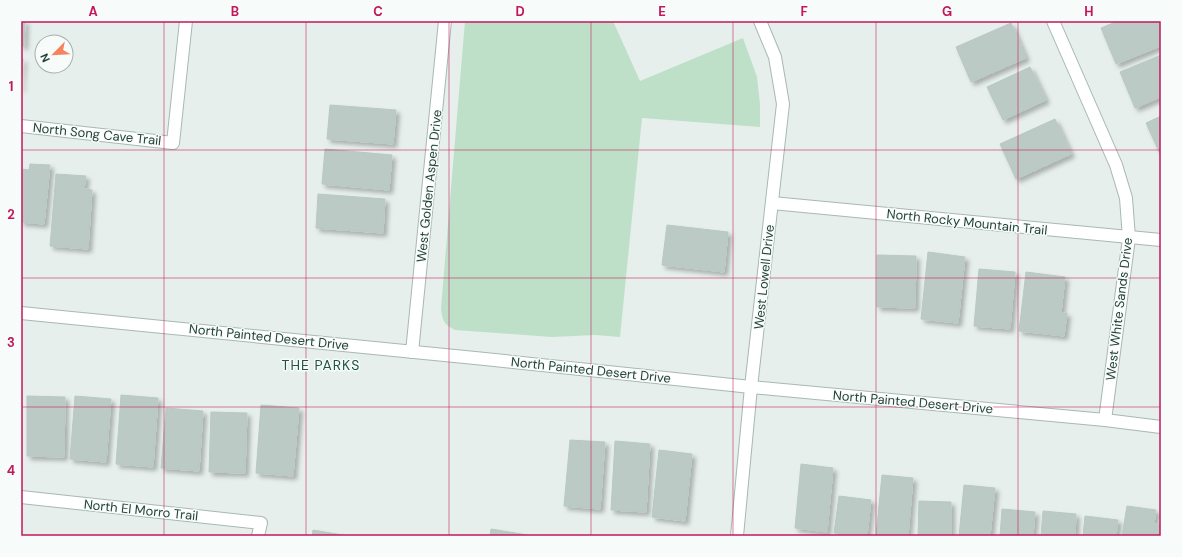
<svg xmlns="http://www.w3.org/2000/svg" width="1182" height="557" font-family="'DM Sans',sans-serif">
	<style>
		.green { fill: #bfe0c8 }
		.building { fill: #bbcac4; stroke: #b8c9c2; filter: url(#shadow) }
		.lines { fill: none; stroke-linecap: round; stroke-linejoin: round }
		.minor-casing { stroke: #a8b8b2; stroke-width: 14 }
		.minor { stroke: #fff; stroke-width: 12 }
		.grid { fill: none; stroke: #c2185b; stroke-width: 1; stroke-opacity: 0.55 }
		.labels { text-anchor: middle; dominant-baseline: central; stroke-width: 3; stroke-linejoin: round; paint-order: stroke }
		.street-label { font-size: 13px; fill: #24423a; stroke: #f7fbf9 }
		.neighbourhood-label { font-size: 14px; letter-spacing: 1px; fill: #1f5548; stroke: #f7fbf9 }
		.neatline { fill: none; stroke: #c2185b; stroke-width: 1.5 }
		.grid-label { font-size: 13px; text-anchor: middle; font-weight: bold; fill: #c2185b }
	</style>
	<defs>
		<filter id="shadow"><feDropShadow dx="3.5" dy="3.5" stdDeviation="2" flood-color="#0004"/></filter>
	</defs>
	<rect width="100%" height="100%" fill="#e6efeb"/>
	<path class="green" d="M465,21h148l27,60 103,-43 14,39 3,27v23l-118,-9 -22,219 -25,-2 -43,2 -97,-7c-11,-5 -13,-10 -14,-22z"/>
	<g class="building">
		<path d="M21,21h4l-1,25h-3z"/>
		<path d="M1118,21h43v25l-45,18 -15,-36z"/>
		<path d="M1011,23l15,35 -55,24 -15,-35z"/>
		<path d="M1161,55v42l-26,11 -15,-36z"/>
		<path d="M21,59h2l-2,30z"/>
		<path d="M1030,67l16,33 -43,20 -16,-33z"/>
		<path d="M330,105l66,5 -3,34 -66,-5z"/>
		<path d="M1161,116v40l-15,-33z"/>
		<path d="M1055,119l16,35 -55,25 -16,-35z"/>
		<path d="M325,149l67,6 -3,35 -67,-6z"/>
		<path d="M30,164l20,1 -6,59 -23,-2v-53l8,1z"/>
		<path d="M56,174l30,2 -2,13 8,1 -4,59 -38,-3z"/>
		<path d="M318,194l67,5 -2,34 -67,-5z"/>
		<path d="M667,225l61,7 -4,40 -62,-7z"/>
		<path d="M928,252l37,5 -7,66 -37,-4z"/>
		<path d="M877,255l39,1 -1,52 -38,-1z"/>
		<path d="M979,269l36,3 -5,57 -36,-3z"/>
		<path d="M1026,272l39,5 -4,36h6l-3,23 -45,-5z"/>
		<path d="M121,395l37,3 -5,69 -37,-3z"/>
		<path d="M27,396l38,1 -1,60 -37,-1z"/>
		<path d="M75,396l36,3 -5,63 -36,-3z"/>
		<path d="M261,405l38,3 -6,68 -37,-3z"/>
		<path d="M166,408l37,3 -4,60 -38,-3z"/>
		<path d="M211,412l36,1 -2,60 -36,-1z"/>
		<path d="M570,440l35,2 -5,67 -36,-3z"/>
		<path d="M615,441l35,3 -4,68 -35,-2z"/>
		<path d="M659,450l33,4 -7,67 -33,-4z"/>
		<path d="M801,464l32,4 -6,64 -32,-4z"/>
		<path d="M882,475l31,3 -5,58h-32z"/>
		<path d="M964,485l31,3 -5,48h-31z"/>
		<path d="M839,496l32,4 -4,36 -33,-3z"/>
		<path d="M919,501l32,1v34h-33z"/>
		<path d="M1127,506l29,4 -2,14 7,1 -1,11h-38z"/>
		<path d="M1002,509l33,3 -2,24h-33z"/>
		<path d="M1043,511l33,3 -1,22h-34z"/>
		<path d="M1085,516l33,4 -2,16h-33z"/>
		<path d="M491,529l42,7h-43z"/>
		<path d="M313,530l35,6h-36z"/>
	</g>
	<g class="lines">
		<g class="minor-casing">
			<g id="minor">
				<path d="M1053,21l63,144 10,33 3,40 -24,182"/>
				<path d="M21,126l152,17 13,-122"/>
				<path d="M772,203l389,37"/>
				<path d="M21,313l464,46 266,28 354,33 56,7"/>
				<path d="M412,352l33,-331"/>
				<path d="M21,497l240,26 -3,13"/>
				<path d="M737,536l14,-149 32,-283 -8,-47 -15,-36"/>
			</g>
		</g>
		<use href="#minor" class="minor"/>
	</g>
	<path class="grid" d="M164,21v515M306,21v515M449,21v515M591,21v515M733,21v515M876,21v515M1018,21v515M21,150h1140M21,278h1140M21,407h1140"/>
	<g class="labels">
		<g class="street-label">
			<text transform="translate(97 134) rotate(6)">North Song Cave Trail</text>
			<text transform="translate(429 186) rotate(-84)">West Golden Aspen Drive</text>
			<text transform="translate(967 222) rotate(6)">North Rocky Mountain Trail</text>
			<text transform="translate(764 277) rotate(-84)">West Lowell Drive</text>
			<text transform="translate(1119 309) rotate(-83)">West White Sands Drive</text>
			<text transform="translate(269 337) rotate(6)">North Painted Desert Drive</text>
			<text transform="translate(591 370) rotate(6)">North Painted Desert Drive</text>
			<text transform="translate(913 402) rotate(5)">North Painted Desert Drive</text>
			<text transform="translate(141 510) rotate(6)">North El Morro Trail</text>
		</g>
		<g class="neighbourhood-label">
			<text x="321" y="365">THE PARKS</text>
		</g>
	</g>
	<rect width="1182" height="557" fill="none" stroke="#f7fbf9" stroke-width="44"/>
	<g transform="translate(54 54) rotate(246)"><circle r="19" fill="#f7fbf9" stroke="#a3b1ad"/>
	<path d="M0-3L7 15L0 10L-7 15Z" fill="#f4845f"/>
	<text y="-6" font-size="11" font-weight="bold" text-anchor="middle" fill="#24423a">N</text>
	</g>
	<rect x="22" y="22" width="1138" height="513" class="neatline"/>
	<g class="grid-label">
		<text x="93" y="16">A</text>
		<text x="235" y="16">B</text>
		<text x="378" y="16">C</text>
		<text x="520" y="16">D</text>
		<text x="662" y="16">E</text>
		<text x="804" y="16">F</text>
		<text x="947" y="16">G</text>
		<text x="1089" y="16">H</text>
		<text x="11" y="91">1</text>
		<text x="11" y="219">2</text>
		<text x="11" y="347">3</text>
		<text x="11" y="475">4</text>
	</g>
</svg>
